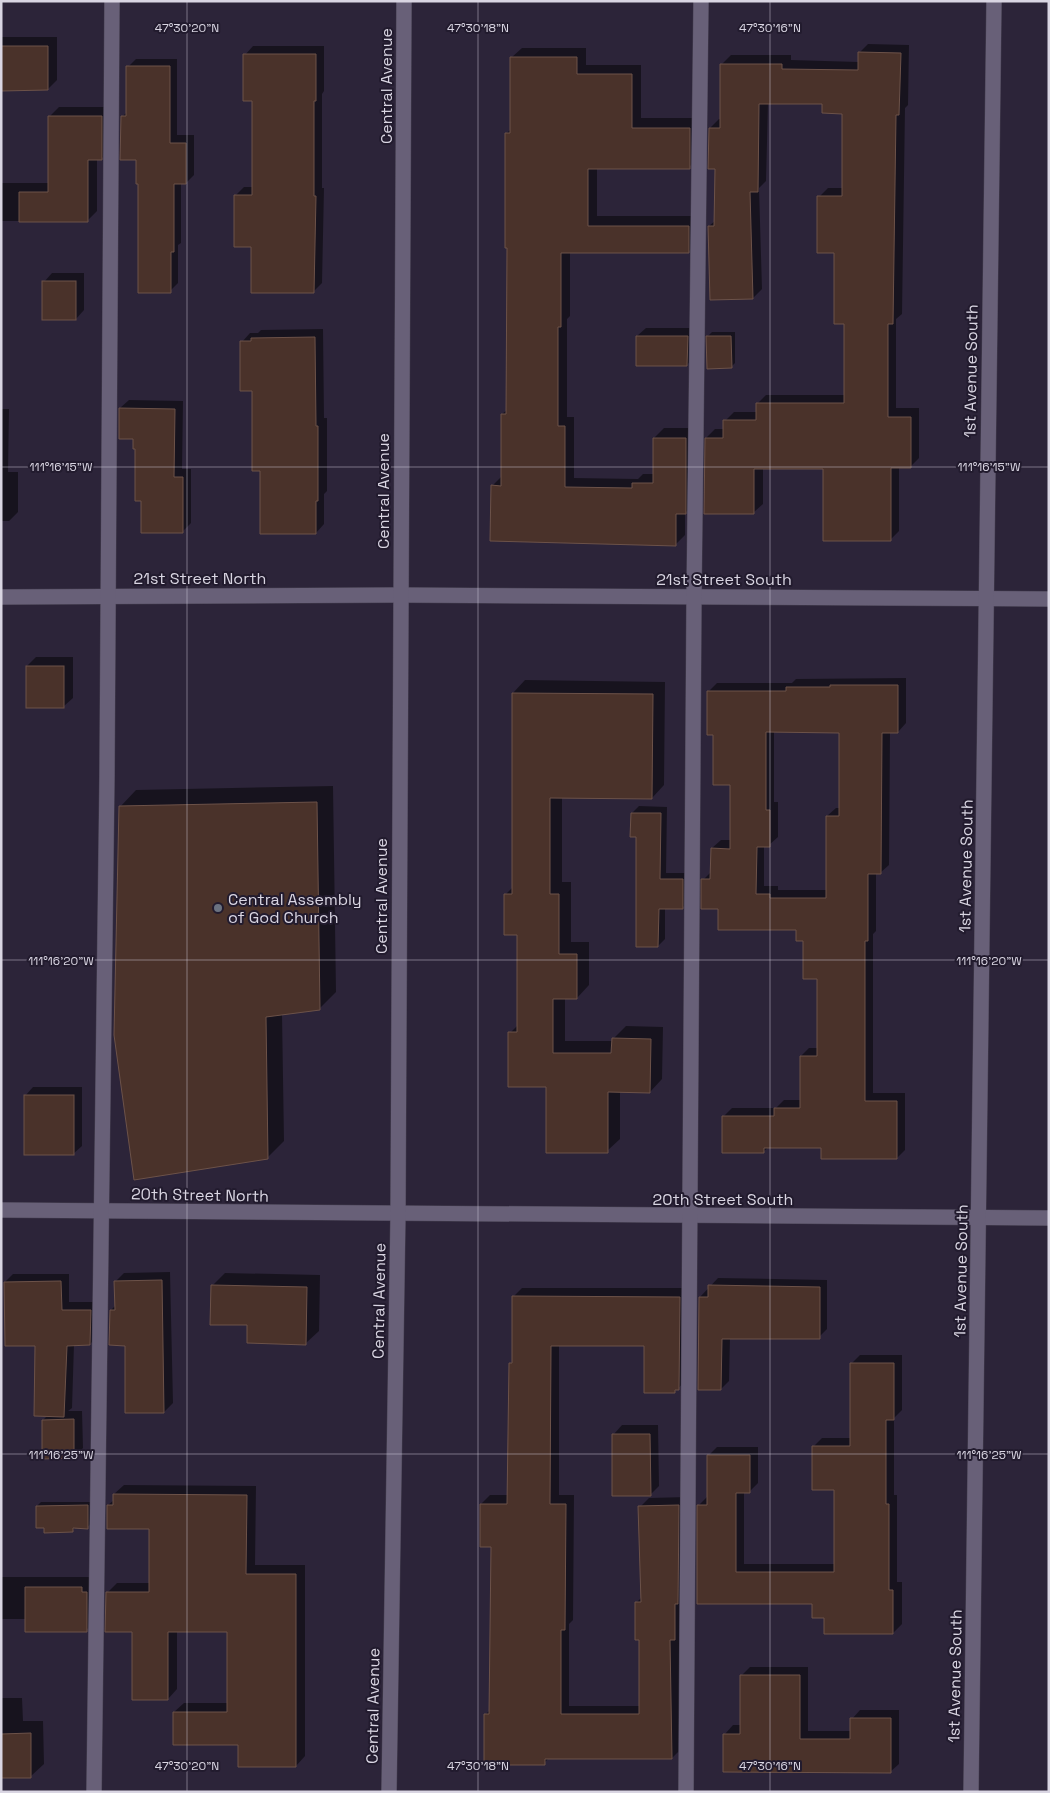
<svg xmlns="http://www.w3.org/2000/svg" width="1050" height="1793" font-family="'Space Grotesk',sans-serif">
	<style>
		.shadow { fill: #0007; fill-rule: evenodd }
		.building { fill: #4a322a; stroke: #6c5249; fill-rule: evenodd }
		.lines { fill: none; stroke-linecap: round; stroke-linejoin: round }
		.minor-casing { stroke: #474152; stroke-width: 16 }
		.minor { stroke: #686078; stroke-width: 15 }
		.ticks { fill: none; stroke: #d9d5e2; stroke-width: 1; stroke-opacity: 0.45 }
		.worship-dot { fill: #6b7280; stroke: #221b2e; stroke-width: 2 }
		.labels { text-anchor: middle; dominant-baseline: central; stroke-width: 4; stroke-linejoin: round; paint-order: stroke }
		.street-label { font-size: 16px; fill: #d9d5e2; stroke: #221b2e }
		.poi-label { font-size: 16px; fill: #d9d5e2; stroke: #221b2e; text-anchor: start }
		.ticks-label { font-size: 12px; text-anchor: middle; fill: #d9d5e2; stroke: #221b2e; stroke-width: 4; stroke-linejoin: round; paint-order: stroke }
	</style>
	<rect width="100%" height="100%" fill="#2c2439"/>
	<g class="shadow">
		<path d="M1,37h56v43l-9,9 -47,1z"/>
		<path d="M868,44l41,1 -1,60 -3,3 -3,206 -6,5v89h23v50l-9,9h-11v64l-9,9 -66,-72h-61v36l-9,8 -48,-74 9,-9h10v-8l9,-9h23v-8l9,-9h79v-72l-10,-71 -16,-55 9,-9h15v-75l-20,-10h-55l-2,78 -7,7 3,101 -9,9 -44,-72 7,-6v-53l-6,-39 9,-9h3v-55l9,-9h60v5l68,2v-9z"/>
		<path d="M253,46h71v45l-2,3v94h2l-2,95 -8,8 -62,-45 -16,-51 8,-8h9v-87l-8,-45z"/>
		<path d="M522,48h64v17h55v53h58v39l-10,10h-92v49h101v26l-10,10h-118v64l-3,3v98h7v61l64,1 5,-5h11v-36l10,-10h32l-1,75 -10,10v22l-10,10 -183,-59 10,-10v-62l5,-4 2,-163 -3,-113 6,-6v-71z"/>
		<path d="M136,59h41v76h17v40l-8,8h-5v60l-3,2v38l-8,8 -33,-132 -15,-42 6,-6v-44z"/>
		<path d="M59,107h52v43l-10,9h-4v52l-10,10h-86v-38h48v-66z"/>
		<path d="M52,273h32v37l-8,9 -32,-37z"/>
		<path d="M646,328h50l-1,28 -8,9 -50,-29z"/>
		<path d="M323,329l1,89h3v73l-3,3v30l-8,9 -55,-63 -8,-81 -11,-47 8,-9h8l3,-3z"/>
		<path d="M712,332h23v31l-4,4 -23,-31z"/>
		<path d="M129,400l54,1 -1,68h9v54l-9,9 -40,-33 -8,-61 -14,-30z"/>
		<path d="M1,409h8l-1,63h10v40l-9,9h-8z"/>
		<path d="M36,657h37v41l-9,8 -37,-40z"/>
		<path d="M906,678v45l-8,9h-8l-1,133 -9,8h-4v58l-3,3v159h32v57l-8,8 -75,-11h-53l-5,4 -40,-35 8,-8h44l8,-8h17v-44l8,-8h10v-70l-15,-38 -6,-11 -95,-49 9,-9v-23l9,-8h10v-57l-17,-50 -6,-41 9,-9h75l4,-4zM774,731l67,1v76h-5l-9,8v74h-49v-4h-14v-41h5l9,-8v-35h-4z"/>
		<path d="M525,680l140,2 -1,103 -12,13 -90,-1v85h9v60h18v43l-12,13h-12v43h48v-2l13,-13 37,1 -1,52 -12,13 -30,-1v48l-13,12 -60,-65 -37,-53 9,-9v-90l-14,-39 8,-8v-194z"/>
		<path d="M333,786l3,206 -17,17 -37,5 2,127 -17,17 -147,-351 16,-17z"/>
		<path d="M639,806l28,1 -1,66h23v28l-7,7h-17v31l-7,7 -26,-133z"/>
		<path d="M33,1087h49v59l-9,8 -48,-58z"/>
		<path d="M170,1272l3,131 -9,9 -38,-67 -15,-35 5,-5v-24l8,-8z"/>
		<path d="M225,1273l95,2 -1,56 -13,12 -58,-19 -36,-38z"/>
		<path d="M13,1274h56v28h29v34l-8,8h-16l-2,64 -4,3h14l1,37 -9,9 -31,-37 5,-5 -11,-70 -32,-63z"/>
		<path d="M718,1278l109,2v49l-8,8h-89l-1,44 -8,8 -21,-92z"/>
		<path d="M522,1288h167l-1,91 -14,13 -29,-47h-86v150h15l-1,125 -4,4v82h71v-67l-4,-36 6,-6 -2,-90 9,-9 38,-1 -4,133 -4,4 2,115 -9,9h-123l-5,5 -59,-48 6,-6 1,-164 -11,-41 9,-9h19l2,-132 2,-3v-63z"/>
		<path d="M860,1355h42v55l-8,8v77h3v87h5v42l-9,9 -68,-16 -12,-14h-115l1,-98 8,-8 1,-41 9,-9h41v36l-9,9h-5v72h91v-75l-22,-42 9,-9h29v-74z"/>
		<path d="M622,1425h36l1,61 -9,9 -36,-61z"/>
		<path d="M124,1485l132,1 -1,79h50v191l-9,10 -57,-22 -65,-32 10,-9h44v-73h-51v59l-9,10 -35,-69 -26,-37 10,-10h33v-55l-42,-23 6,-5v-6z"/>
		<path d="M41,1502h51v21l-5,4h-11l-4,4 -35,-25z"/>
		<path d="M1,1577h91l5,43 -11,10 -60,-11h-25z"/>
		<path d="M750,1667h58v64h44v-12l8,-9h39v54l-9,8 -165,-38 8,-9h8v-49z"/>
		<path d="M1,1698h21l1,23h20l1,43 -13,12 -30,1z"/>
	</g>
	<g class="building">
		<path d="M1,46h47v44l-47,1z"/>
		<path d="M858,52l43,1 -2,62h-3l-3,209h-5v93h23v51h-20v73h-68v-72h-69v45h-50l1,-76h18v-18h33v-17h88v-79h-10v-71h-17v-57h25v-82l-20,-1v-9h-63l-1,88h-8l3,107 -43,1 -2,-74h6l1,-57h-7l1,-41h11v-64h62v5l76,1z"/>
		<path d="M243,54h73v47h-2v95h2l-2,97h-63v-46h-17v-52h18v-94h-9z"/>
		<path d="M510,57h67v17h55v54h58v41h-102v57h101v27h-128v74h-3v99h7v61l67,1v-5h21v-45h33v76h-10v32l-186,-5 1,-56 10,1v-72h5l1,-166h-2v-115h5z"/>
		<path d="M126,66h44v77h16v41h-12v68h-3v41h-33v-109h-2v-24h-16l1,-44h5z"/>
		<path d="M48,116h54v44h-14v62h-69v-30h29z"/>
		<rect x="42" y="281" width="34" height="39"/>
		<path d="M636,336h52l-1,30h-51z"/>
		<path d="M706,336h25l1,32 -25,1z"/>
		<path d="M315,337l1,89h2v75h-2v33h-56v-63h-8v-80h-12v-50h11v-3z"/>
		<path d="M119,408l56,1 -1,68h9v56h-42v-32h-6v-52h-2v-10h-14z"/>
		<rect x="26" y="666" width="38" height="42"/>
		<path d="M830,685h68v48h-16l-1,141h-13v67h-3v160h32v58h-76v-11h-57v5h-42v-37h52v-8h26v-52h17v-77h-14v-38h-7v-11h-78v-21h-17v-30h9l1,-31 19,1v-64h-17v-50h-6v-44h79v-4h44zM766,732l73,1v83h-13v82h-56v-4h-14l1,-47h13v-37h-4z"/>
		<path d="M512,693l141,1 -1,105 -102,-1v96h9v60h18v45h-24v54h58l1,-15 39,1 -1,54 -42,-1v61h-62v-66h-38v-55h9v-97h-13v-41h8z"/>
		<path d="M317,802l3,208 -54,7 2,142 -134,21 -20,-145 5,-229z"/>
		<path d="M631,813h30l-1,66h23v30h-24l-1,38h-22v-110h-6z"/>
		<rect x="24" y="1095" width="50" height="60"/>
		<path d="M162,1280l2,133h-39v-67l-16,-1 1,-35h5l-1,-29z"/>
		<path d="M61,1281l1,29h29l-1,35 -23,1 -3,71 -30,-1 1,-70h-30l-1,-64z"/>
		<path d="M211,1285l96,2 -1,58 -59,-2v-18h-37z"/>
		<path d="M708,1285l112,2v52h-98l-1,51h-23l1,-93h9z"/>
		<path d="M512,1296l168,1 -1,93h-4v3h-31v-47h-93l-1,158h16l-1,126h-4v84h78v-74h-4v-38h6l-3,-96 41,-1 -1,99h-3v36h-5l2,119h-127v6h-61v-51h5l2,-167h-11v-43h27l2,-141h3z"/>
		<path d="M850,1363h44v57h-8v84h3v86h4v44h-69v-16h-12v-14h-115v-99h10v-50h43v38h-14v79h98v-82h-22v-44h38z"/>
		<path d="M74,1419v39l-32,1v-39z"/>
		<path d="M612,1434h38l1,62h-39z"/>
		<path d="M113,1494l134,1 -1,79h50v193h-58v-22h-65v-33h54v-80h-59v68h-36v-68h-27l1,-40h43v-63h-42v-24h6z"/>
		<path d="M88,1505v24l-15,-1v4l-29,1v-5h-8v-22z"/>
		<path d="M25,1587h57v5h5v40h-62z"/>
		<path d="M740,1675h60v64h50v-21h41v55l-168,-1v-38h17z"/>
		<path d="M31,1733v45h-30v-44z"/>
	</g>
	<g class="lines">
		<g class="minor-casing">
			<g id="minor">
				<path d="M1,597l399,-2 649,4"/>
				<path d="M1,1210l1048,8"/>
				<path d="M94,1792l13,-1016 5,-775"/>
				<path d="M389,1792l9,-578 6,-1213"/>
				<path d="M686,1792l8,-1195 7,-596"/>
				<path d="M971,1792l23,-1791"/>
			</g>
		</g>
		<use href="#minor" class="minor"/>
	</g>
	<path class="ticks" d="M187,1v1791M478,1v1791M770,1v1791M1,467h1048M1,960h1048M1,1454h1048"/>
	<circle class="worship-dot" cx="218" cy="908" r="5"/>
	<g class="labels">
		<g class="street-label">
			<text transform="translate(386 86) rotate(-90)">Central Avenue</text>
			<text transform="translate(971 371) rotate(-89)">1st Avenue South</text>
			<text transform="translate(383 491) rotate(-90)">Central Avenue</text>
			<text x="200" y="578">21st Street North</text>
			<text x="724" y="579">21st Street South</text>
			<text transform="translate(966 866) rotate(-89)">1st Avenue South</text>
			<text transform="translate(381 896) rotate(-90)">Central Avenue</text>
			<text transform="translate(200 1195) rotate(1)">20th Street North</text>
			<text x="723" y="1199">20th Street South</text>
			<text transform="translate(961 1271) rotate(-89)">1st Avenue South</text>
			<text transform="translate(379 1301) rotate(-89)">Central Avenue</text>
			<text transform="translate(955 1676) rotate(-89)">1st Avenue South</text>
			<text transform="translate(373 1706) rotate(-89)">Central Avenue</text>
		</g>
		<g class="poi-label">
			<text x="228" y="899">Central Assembly<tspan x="228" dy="18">of God Church</tspan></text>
		</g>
	</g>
	<g class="ticks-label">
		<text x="187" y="32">47°30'20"N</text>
		<text x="478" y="32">47°30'18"N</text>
		<text x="770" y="32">47°30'16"N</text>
		<text x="989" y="471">111°16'15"W</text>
		<text x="61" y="471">111°16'15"W</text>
		<text x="989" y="965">111°16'20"W</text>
		<text x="61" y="965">111°16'20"W</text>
		<text x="989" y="1459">111°16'25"W</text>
		<text x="61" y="1459">111°16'25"W</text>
		<text x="187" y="1770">47°30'20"N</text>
		<text x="478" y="1770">47°30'18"N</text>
		<text x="770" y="1770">47°30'16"N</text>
	</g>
	<rect width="1050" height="1793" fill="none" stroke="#d9d5e2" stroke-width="5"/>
</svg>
